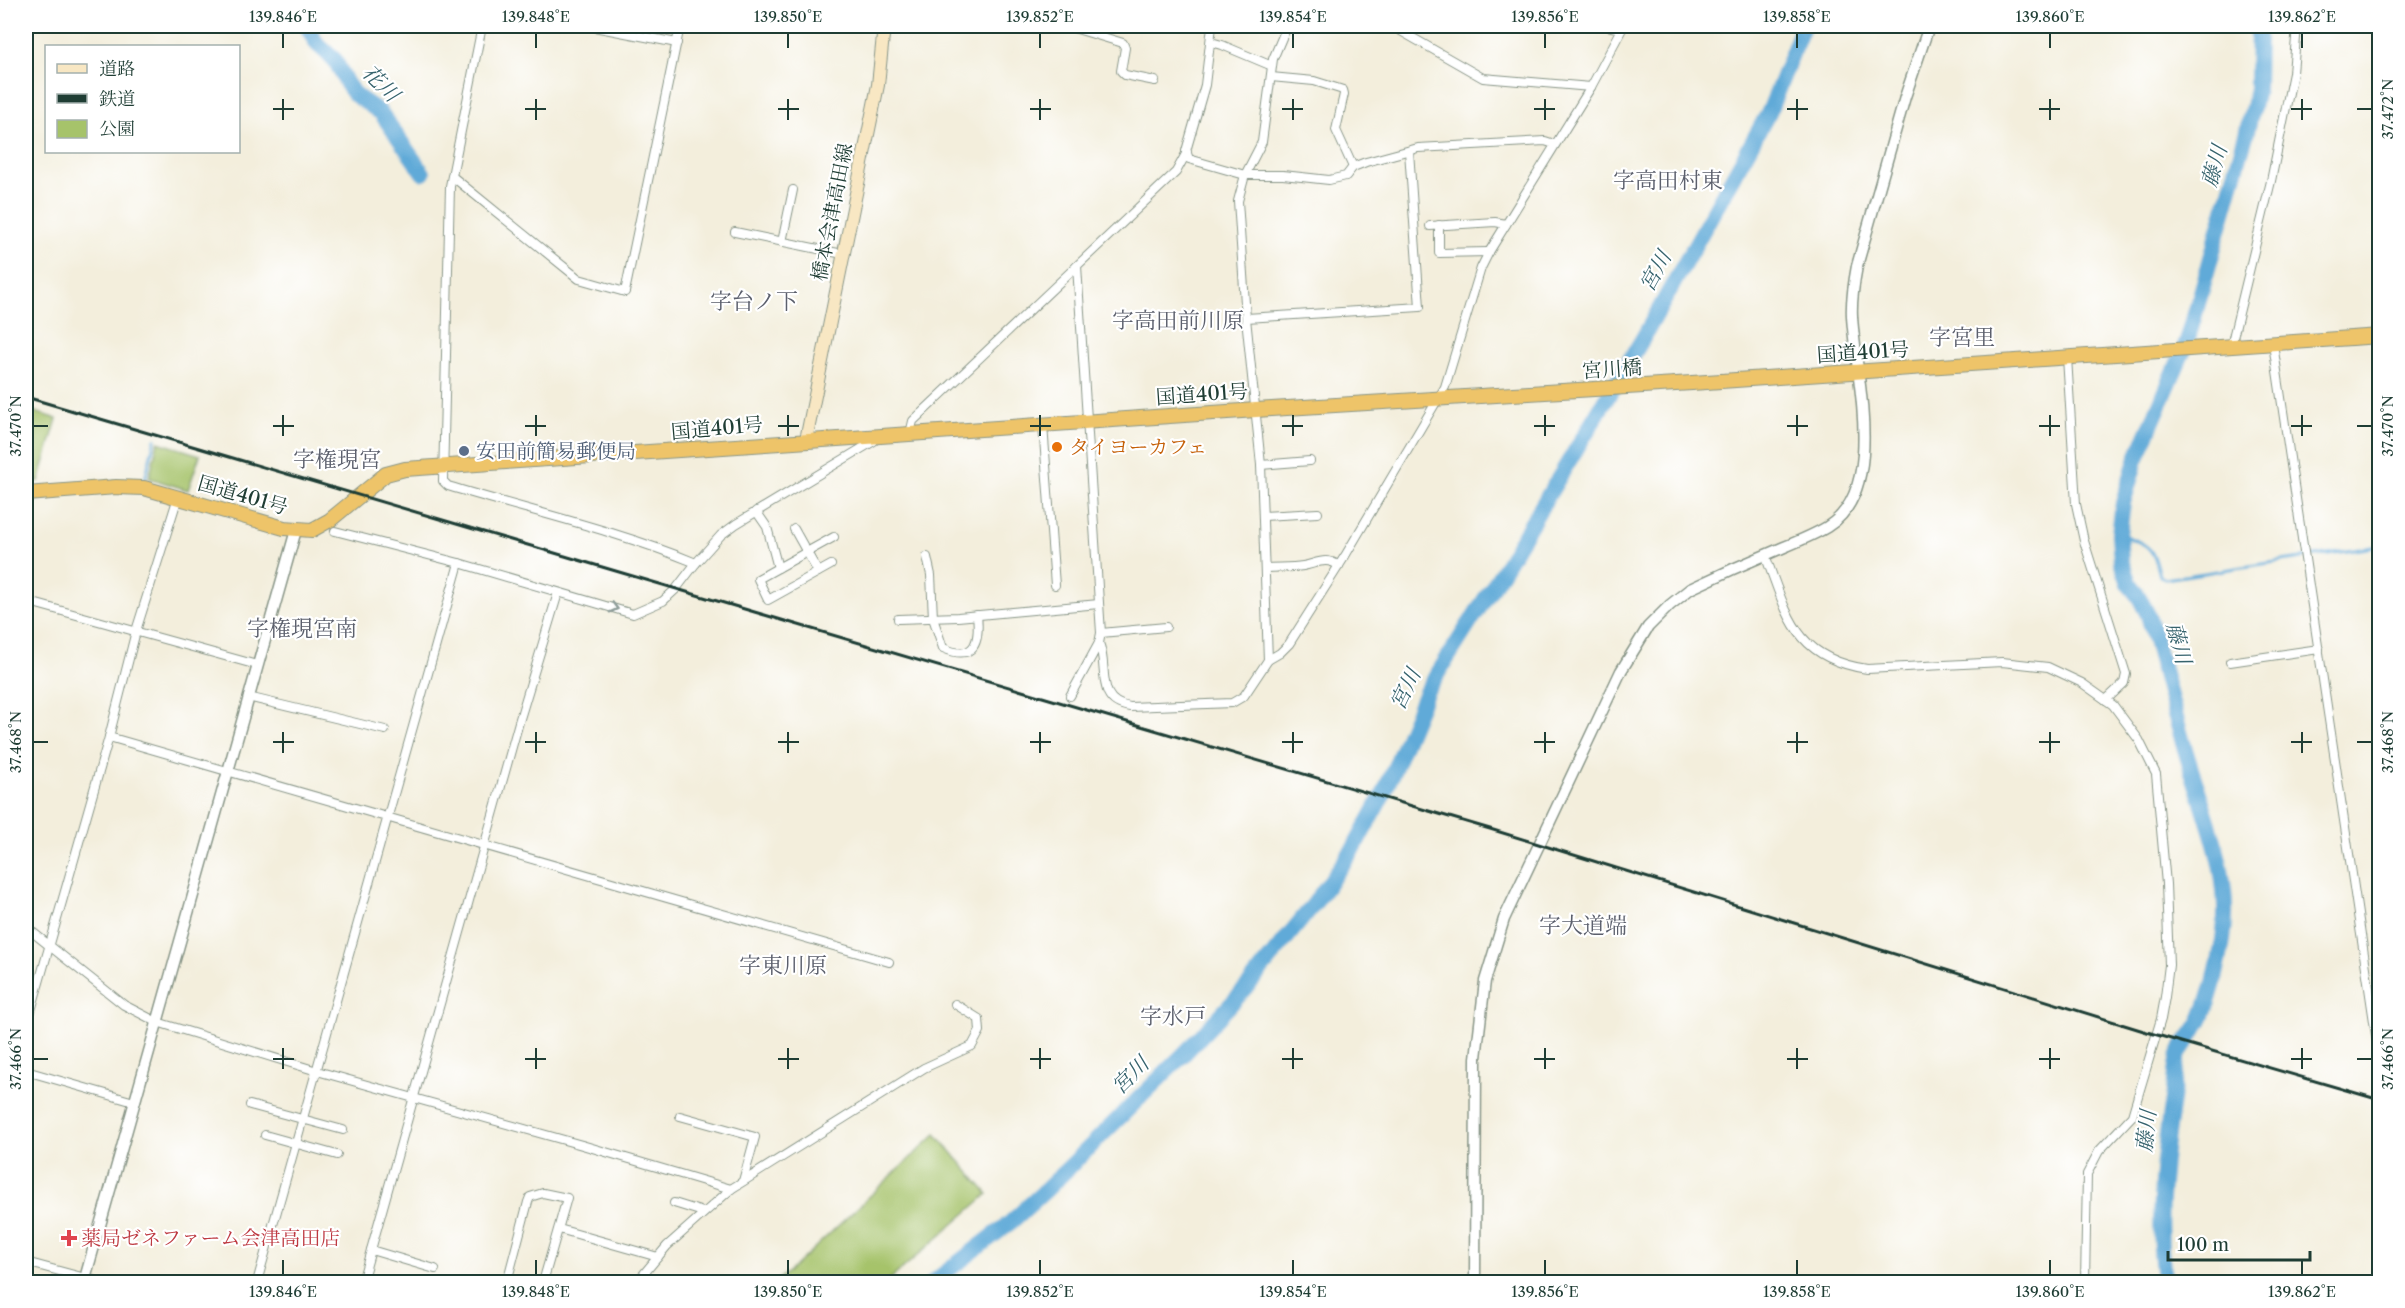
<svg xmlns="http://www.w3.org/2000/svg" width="2405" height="1308" font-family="'Libre Caslon Text','Noto Serif JP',serif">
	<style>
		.green { fill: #a6c36a; stroke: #62804f; stroke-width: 1.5 }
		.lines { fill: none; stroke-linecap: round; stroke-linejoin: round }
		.stream { stroke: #60aad8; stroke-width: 3 }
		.river { stroke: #60aad8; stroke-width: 16 }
		.minor-casing { stroke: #899688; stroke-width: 10 }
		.tertiary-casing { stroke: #899688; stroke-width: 13 }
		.secondary-casing { stroke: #899688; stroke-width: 14 }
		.trunk-casing { stroke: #899688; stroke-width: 16 }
		.minor { stroke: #fff; stroke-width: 8 }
		.tertiary { stroke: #fff; stroke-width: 10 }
		.secondary { stroke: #f8e7c3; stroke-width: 12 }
		.trunk { stroke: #eec469; stroke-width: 14 }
		.rail { stroke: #1f3d34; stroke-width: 3 }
		.oneway { stroke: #8f9e9a }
		.ticks { fill: none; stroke: #1f3d34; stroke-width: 2 }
		.food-dot { fill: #e8710a; stroke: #fff; stroke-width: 2 }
		.service-dot { fill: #5c6f8a; stroke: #fff; stroke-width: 2 }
		.health-dot { fill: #e0444e; stroke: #fff; stroke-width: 2 }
		.labels { text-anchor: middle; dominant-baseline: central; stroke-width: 4.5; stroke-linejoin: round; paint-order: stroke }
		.street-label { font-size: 20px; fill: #1f3d34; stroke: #fff }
		.food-label { font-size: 20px; fill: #c56008; stroke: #fff; text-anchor: start }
		.service-label { font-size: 20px; fill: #4e5e75; stroke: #fff; text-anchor: start }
		.health-label { font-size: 20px; fill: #be3a42; stroke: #fff; text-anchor: start }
		.water-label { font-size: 21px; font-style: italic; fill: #36636d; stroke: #fff }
		.quarter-label { font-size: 22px; fill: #5c606d; stroke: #fff }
		.neatline { fill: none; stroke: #1f3d34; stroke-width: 2 }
		.ticks-label { font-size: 15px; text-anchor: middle; fill: #1f3d34 }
	</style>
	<rect width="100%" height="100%" fill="#fff"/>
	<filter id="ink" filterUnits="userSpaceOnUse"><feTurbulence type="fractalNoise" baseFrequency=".0167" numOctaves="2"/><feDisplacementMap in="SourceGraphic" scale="12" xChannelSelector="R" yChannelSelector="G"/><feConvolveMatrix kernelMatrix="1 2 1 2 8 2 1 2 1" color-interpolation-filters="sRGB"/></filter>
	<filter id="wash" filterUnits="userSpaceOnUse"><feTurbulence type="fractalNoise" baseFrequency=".008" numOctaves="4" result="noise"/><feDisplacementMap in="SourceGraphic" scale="24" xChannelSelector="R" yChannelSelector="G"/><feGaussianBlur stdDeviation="1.35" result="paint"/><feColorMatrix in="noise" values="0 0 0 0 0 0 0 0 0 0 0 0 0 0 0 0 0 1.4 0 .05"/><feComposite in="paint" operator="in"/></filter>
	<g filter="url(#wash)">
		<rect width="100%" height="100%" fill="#f3eedc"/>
		<g class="green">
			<path d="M26,409l31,10 -18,62 -13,2z"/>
			<path d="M158,442l42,13 -12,35 -39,-12z"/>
			<path d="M936,1134l52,60 -101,88h-112l18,-14z"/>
		</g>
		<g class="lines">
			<g class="stream">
				<path d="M145,479l10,-40"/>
				<path d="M2119,534c28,11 34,10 41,42l5,3 215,-33"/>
			</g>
			<g class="river">
				<path d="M307,26l10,18 18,16 12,24 8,11 26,18 42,60"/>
				<path d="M933,1282l78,-60 36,-33 136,-134 65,-69 66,-82 40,-56 30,-55 42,-101 76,-120 140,-232 127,-228 34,-86"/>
				<path d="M2165,1282c-11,-55 -1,-133 8,-189 1,-11 2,-25 5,-36 5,-14 18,-25 24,-39 10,-24 17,-53 21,-78 10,-65 -17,-121 -35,-181 -15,-48 -26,-96 -40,-144l-9,-18 -9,-11 -9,-25 -2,-27 4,-31 13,-43 51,-118 59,-207 11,-45 1,-64"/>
			</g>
		</g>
	</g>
	<g filter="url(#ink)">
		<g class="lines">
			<g class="minor-casing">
				<g id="minor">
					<path d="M482,26l-32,160 -7,295 5,5c82,25 168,44 248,77"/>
					<path d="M589,26l88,17"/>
					<path d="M1067,26l56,17 2,5 -4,23 4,4 30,6"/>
					<path d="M1212,26l-7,59 -19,66 3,8 56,16h38l46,5 17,-4 7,-9 13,-5 52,-14 127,-7 9,3"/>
					<path d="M1392,26l91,52 108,9"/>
					<path d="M1211,42l11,3 50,21"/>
					<path d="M1271,77l43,4 29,9 1,4 -8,36 17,37"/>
					<path d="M453,177l126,102 46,13 55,-266"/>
					<path d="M1439,225v28l50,-1"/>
					<path d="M1430,226l65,-4 11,2"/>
					<path d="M735,232l108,22"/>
					<path d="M782,242l11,-52"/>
					<path d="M1246,318l174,-11 -11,-156"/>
					<path d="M2273,344l107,718"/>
					<path d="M2231,346l40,-165 22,-108 4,-47"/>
					<path d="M2067,357l9,147 8,37 42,133 -2,9 -18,17"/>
					<path d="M1043,425l12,160"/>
					<path d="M910,434l3,-13 263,-249 11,-20"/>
					<path d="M1261,465l49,-4"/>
					<path d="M756,511l11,16 11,41"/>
					<path d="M1263,516l55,-3"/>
					<path d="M794,529l24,43"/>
					<path d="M335,531l124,32 174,51 30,-13 13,-12 20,-26 25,-28 15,-11 138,-83 2,-4"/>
					<path d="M1765,555c23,60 29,103 102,114l135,-7 46,5 34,16 31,22 26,35 17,34 10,110 3,81 -4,32 -4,22 -29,97 -33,35 -12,23 -2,108"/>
					<path d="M927,557l4,18 2,43 10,30c32,14 37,-6 34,-33"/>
					<path d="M831,565l-63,35 -10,-21 76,-42"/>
					<path d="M1265,568c12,-1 26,0 38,-2 13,-2 23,-10 36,0"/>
					<path d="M26,601l231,64"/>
					<path d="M898,619l60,-2 141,-13"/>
					<path d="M1101,633l65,-6"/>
					<path d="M1099,643c10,23 -5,59 31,64l102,-4 12,-7 24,-36 -7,-195 -15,-147 -8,-117 7,-26 17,-33 11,-83 14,-33"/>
					<path d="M1268,660l12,-7 9,-9 56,-88 100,-169 36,-119 8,-16 102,-165 31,-58 -15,-3"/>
					<path d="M2230,662l89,-13"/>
					<path d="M1070,696l29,-53 2,-10 -24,-367"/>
					<path d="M248,697l137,33"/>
					<path d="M109,737l780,225"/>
					<path d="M26,927l98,78 33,17 160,49 265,74 149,44"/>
					<path d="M26,1028l83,-291 27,-106 42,-134"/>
					<path d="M26,1071l108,31"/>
					<path d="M250,1105l93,25"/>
					<path d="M680,1116l75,21 -12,44"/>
					<path d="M265,1135l72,20"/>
					<path d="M674,1203l29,9"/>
					<path d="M559,1229l99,28"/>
					<path d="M371,1250l64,19"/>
					<path d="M26,1262l74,20"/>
					<path d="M257,1282l202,-719"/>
					<path d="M362,1282l157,-560 39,-129"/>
					<path d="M507,1282l21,-80 2,-5 13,-4 24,5 -24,84"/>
					<path d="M637,1282l30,-36 64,-57 193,-121 48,-22 8,-15 -1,-12 -24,-15"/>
				</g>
			</g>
			<g class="tertiary-casing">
				<g id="tertiary">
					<path d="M84,1282l212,-752"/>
					<path d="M1475,1282l1,-224 9,-77 19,-62 117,-248 27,-44 22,-22 20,-16c29,-14 58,-27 87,-39 17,-7 35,-14 50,-23 61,-37 28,-152 25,-211 -1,-17 2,-34 5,-50l48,-169 24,-71"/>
				</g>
			</g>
			<g class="secondary-casing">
				<path id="secondary" d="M806,440l72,-355 6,-59"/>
			</g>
			<g class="trunk-casing">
				<path id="trunk" d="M26,494l90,-7 28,1 140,40 28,2 18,-10 56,-46 19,-5 851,-59 436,-27 688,-47"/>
			</g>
			<use href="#minor" class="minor"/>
			<use href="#tertiary" class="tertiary"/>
			<use href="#secondary" class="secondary"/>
			<use href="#trunk" class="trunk"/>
			<path class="rail" d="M26,397l1464,432 657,203 233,68"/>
		</g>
		<defs><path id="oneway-chevron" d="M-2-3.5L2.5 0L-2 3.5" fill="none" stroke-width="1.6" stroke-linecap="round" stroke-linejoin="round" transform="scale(1.5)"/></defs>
		<use class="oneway" href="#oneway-chevron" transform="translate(614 608) rotate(15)"/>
	</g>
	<path class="ticks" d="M283,33v15M536,33v15M788,33v15M1040,33v15M1293,33v15M1545,33v15M1797,33v15M2050,33v15M2302,33v15M283,99v21M536,99v21M788,99v21M1040,99v21M1293,99v21M1545,99v21M1797,99v21M2050,99v21M2302,99v21M273,109h21M525,109h21M778,109h21M1030,109h21M1282,109h21M1534,109h21M1787,109h21M2039,109h21M2291,109h21M2357,109h15M283,415v21M536,415v21M788,415v21M1040,415v21M1293,415v21M1545,415v21M1797,415v21M2050,415v21M2302,415v21M33,426h15M273,426h21M525,426h21M778,426h21M1030,426h21M1282,426h21M1534,426h21M1787,426h21M2039,426h21M2291,426h21M2357,426h15M283,732v21M536,732v21M788,732v21M1040,732v21M1293,732v21M1545,732v21M1797,732v21M2050,732v21M2302,732v21M33,742h15M273,742h21M525,742h21M778,742h21M1030,742h21M1282,742h21M1534,742h21M1787,742h21M2039,742h21M2291,742h21M2357,742h15M283,1048v21M536,1048v21M788,1048v21M1040,1048v21M1293,1048v21M1545,1048v21M1797,1048v21M2050,1048v21M2302,1048v21M33,1059h15M273,1059h21M525,1059h21M778,1059h21M1030,1059h21M1282,1059h21M1534,1059h21M1787,1059h21M2039,1059h21M2291,1059h21M2357,1059h15M283,1260v15M536,1260v15M788,1260v15M1040,1260v15M1293,1260v15M1545,1260v15M1797,1260v15M2050,1260v15M2302,1260v15"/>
	<circle class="food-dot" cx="1057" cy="447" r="6"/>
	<circle class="service-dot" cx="464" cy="451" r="6"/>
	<path class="health-dot" d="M66 1229h6v6h6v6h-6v6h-6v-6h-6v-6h6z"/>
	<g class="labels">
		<g class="street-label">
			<text transform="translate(832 212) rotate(-79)">橋本会津高田線</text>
			<text transform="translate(1863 352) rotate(-4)">国道401号</text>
			<text transform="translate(1612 369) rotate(-4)">宮川橋</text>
			<text transform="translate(1202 394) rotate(-4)">国道401号</text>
			<text transform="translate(717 428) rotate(-5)">国道401号</text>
			<text transform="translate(243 495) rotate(16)">国道401号</text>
		</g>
		<g class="food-label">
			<text x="1069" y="447">タイヨーカフェ</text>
		</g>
		<g class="service-label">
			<text x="476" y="451">安田前簡易郵便局</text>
		</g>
		<g class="health-label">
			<text x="81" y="1238">薬局ゼネファーム会津高田店</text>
		</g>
		<g class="water-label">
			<text transform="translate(381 83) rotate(45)">花川</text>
			<text transform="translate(2214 166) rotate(-74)">藤川</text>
			<text transform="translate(1655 271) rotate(-61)">宮川</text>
			<text transform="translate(2179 643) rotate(75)">藤川</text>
			<text transform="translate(1405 689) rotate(-64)">宮川</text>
			<text transform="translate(1130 1075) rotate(-45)">宮川</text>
			<text transform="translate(2146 1131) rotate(-84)">藤川</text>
		</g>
		<g class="quarter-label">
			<text x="1668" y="180">字高田村東</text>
			<text x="754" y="301">字台ノ下</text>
			<text x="1178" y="320">字高田前川原</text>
			<text x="1962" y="337">字宮里</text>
			<text x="337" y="459">字権現宮</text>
			<text x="302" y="628">字権現宮南</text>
			<text x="1583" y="925">字大道端</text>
			<text x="783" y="965">字東川原</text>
			<text x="1173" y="1016">字水戸</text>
		</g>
	</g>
	<rect width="2405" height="1308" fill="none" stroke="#fff" stroke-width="66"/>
	<rect x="45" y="45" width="195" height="108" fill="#ffffff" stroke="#a5b1ae" stroke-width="1.5"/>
	<rect x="57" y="64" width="30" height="9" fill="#f8e7c3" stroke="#a5b1ae" stroke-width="1.5"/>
	<text x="99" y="75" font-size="18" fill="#1f3d34">道路</text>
	<rect x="57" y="94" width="30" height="9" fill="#1f3d34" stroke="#a5b1ae" stroke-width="1.5"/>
	<text x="99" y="105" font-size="18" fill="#1f3d34">鉄道</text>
	<rect x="57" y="120" width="30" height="18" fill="#a6c36a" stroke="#a5b1ae" stroke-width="1.5"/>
	<text x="99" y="135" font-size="18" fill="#1f3d34">公園</text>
	<path d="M2168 1251v9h142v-9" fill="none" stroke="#1f3d34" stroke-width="3"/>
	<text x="2177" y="1251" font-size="18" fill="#1f3d34" stroke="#ffffff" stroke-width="4.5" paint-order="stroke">100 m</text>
	<rect x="33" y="33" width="2339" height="1242" class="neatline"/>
	<g class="ticks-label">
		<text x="283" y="22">139.846°E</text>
		<text x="536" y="22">139.848°E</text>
		<text x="788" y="22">139.850°E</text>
		<text x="1040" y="22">139.852°E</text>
		<text x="1293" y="22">139.854°E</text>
		<text x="1545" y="22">139.856°E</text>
		<text x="1797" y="22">139.858°E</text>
		<text x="2050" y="22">139.860°E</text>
		<text x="2302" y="22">139.862°E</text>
		<text transform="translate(2388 109) rotate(-90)" y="5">37.472°N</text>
		<text transform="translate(16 426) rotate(-90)" y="5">37.470°N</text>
		<text transform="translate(2388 426) rotate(-90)" y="5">37.470°N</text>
		<text transform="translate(16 742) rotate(-90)" y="5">37.468°N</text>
		<text transform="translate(2388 742) rotate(-90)" y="5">37.468°N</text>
		<text transform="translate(16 1059) rotate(-90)" y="5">37.466°N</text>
		<text transform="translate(2388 1059) rotate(-90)" y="5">37.466°N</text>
		<text x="283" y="1297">139.846°E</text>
		<text x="536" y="1297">139.848°E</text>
		<text x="788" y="1297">139.850°E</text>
		<text x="1040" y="1297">139.852°E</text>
		<text x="1293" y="1297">139.854°E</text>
		<text x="1545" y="1297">139.856°E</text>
		<text x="1797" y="1297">139.858°E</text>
		<text x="2050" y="1297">139.860°E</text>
		<text x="2302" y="1297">139.862°E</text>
	</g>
</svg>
